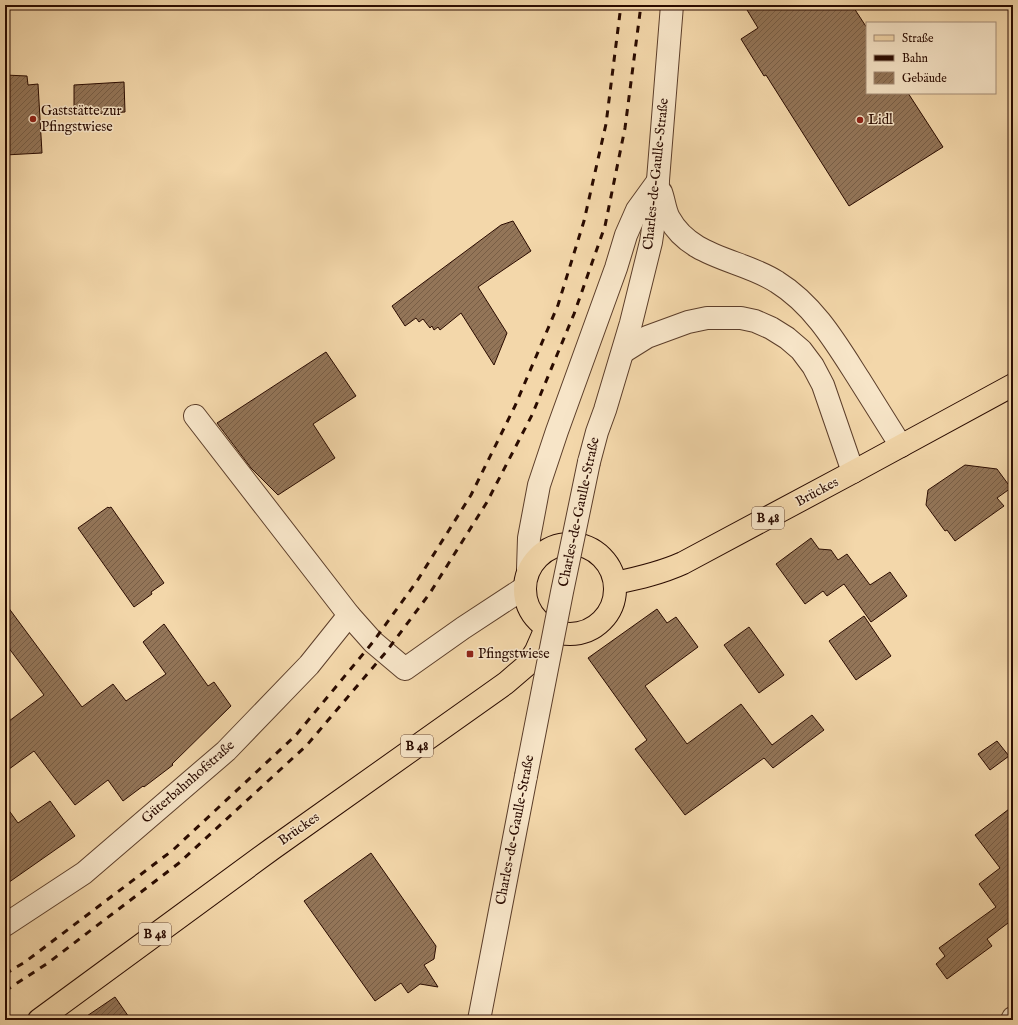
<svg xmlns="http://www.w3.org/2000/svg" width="1018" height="1025" font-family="'IM FELL English',serif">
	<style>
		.building { fill: url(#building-hatch); stroke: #2a0b00 }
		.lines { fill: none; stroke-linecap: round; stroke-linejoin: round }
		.minor-casing { stroke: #5c3e2a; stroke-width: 24 }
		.tertiary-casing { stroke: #5c3e2a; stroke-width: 24 }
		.primary-casing { stroke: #2a0b00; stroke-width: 24 }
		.minor { stroke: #f7e5c8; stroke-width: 22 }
		.tertiary { stroke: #f7e5c8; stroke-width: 22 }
		.primary { stroke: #f3d7aa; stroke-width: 22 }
		.rail { stroke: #2a0b00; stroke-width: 3; stroke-dasharray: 7 7; stroke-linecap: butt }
		.tertiary-bridge-casing { stroke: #5c3e2a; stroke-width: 24; stroke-linecap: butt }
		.tertiary-bridge { stroke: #f7e5c8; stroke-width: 22 }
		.poi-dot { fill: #8f2418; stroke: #f7e5c8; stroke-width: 1.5 }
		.labels { text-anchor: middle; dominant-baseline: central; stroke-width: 3; stroke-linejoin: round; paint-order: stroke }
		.shield { fill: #f7e5c8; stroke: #684c3c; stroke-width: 1 }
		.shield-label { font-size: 13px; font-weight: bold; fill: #2a0b00 }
		.poi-label { font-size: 14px; fill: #2a0b00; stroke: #f7e5c8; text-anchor: start }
		.street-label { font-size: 14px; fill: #2a0b00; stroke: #f7e5c8 }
	</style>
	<defs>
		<pattern id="building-hatch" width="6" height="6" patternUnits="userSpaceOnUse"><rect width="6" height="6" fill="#937558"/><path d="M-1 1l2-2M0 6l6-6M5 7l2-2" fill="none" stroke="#785e46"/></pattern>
	</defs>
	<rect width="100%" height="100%" fill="#f3d7aa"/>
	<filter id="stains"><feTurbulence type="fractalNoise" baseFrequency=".005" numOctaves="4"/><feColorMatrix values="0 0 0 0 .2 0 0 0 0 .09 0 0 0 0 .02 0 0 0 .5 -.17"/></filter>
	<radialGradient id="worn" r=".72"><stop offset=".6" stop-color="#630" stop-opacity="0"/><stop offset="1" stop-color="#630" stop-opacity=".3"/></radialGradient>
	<g class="building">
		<path d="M744,5h108l15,23v65h41l35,54 -94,59 -83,-131 -2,1 -23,-37 17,-11z"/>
		<path d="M5,75l22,1 1,9 10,-1 4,69 -37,2z"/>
		<path d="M124,82l1,30 -51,3v-30z"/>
		<path d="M513,221l18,30 -53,36 29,46 -13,32 -33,-52 -21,17 -2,-3 -4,3 -2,-4 -2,2 -7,-9 -4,3 -3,-4 -11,8 -13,-20 109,-81z"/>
		<path d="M326,352l30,44 -43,28 22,34 -57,37 -27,-27 -34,-45z"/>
		<path d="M965,465l32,4 14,19 -14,10 7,8 -49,35 -8,-11 -2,1 -19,-26 2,-15z"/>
		<path d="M108,507l1,1 2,-1 53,76 -13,9 1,2 -18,13 -56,-79z"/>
		<path d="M811,538l8,11 12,1 7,10 9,-6 23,31 20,-13 17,24 -36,26 -27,-38 -17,12 -4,-5 -18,13 -29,-40z"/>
		<path d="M5,603l77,104 31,-23 13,17 40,-27 -23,-32 21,-18 44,62 6,-4 17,24 -59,58 1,1 -29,22 -1,-1 -20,15 -15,-21 -33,25 -41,-54 -29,21v-48l39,-29 -39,-52z"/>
		<path d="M657,609l10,14 9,-6 22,30 -53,39 42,58 54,-40 31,41 40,-30 12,15 -51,38 -9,-10 -79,57 -50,-66 12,-9 -59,-82z"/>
		<path d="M864,616l27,40 -35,24 -27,-39z"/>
		<path d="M749,627l35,48 -25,18 -35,-48z"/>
		<path d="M997,741l12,15 -19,14 -12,-16z"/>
		<path d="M50,801l25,35 -70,49v-80l13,18z"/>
		<path d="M1013,806v124l-5,-7 -21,16 5,7 -45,33 -11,-15 9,-8 -6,-8 57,-41 -17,-23 21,-16 -25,-33z"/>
		<path d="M371,853l65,93 -2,13 -10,6 14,22 -18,-3 -12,9 -7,-10 -26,18 -71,-100z"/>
		<path d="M115,997l16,23h-50z"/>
	</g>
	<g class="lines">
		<g class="minor-casing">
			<g id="minor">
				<path d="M195,416l154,199 24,27 32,27 58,-41 61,-40"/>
				<path d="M5,925l79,-52 142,-122 83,-86 40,-50"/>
				<path d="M1012,1020l1,-2"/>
			</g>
		</g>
		<g class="tertiary-casing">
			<g id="tertiary">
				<path d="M661,192c3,8 4,19 8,26 22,41 73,41 108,64 37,23 59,61 82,97 14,22 28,45 42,67"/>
				<path d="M623,352l24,-15 41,-15 19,-4h34l14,3 16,7 16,10 14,12 12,16 10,19 30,87"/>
				<path d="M589,462l8,-30 8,-22 26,-87 20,-81 3,-20 4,-42 14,-175"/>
				<path d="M528,569l1,-31 10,-53 18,-54 59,-163 10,-33 11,-25 21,-29"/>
				<path d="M479,1020l47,-244"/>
			</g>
		</g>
		<g class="primary-casing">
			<g id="primary">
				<circle cx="570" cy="589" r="45"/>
				<path d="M615,583c24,-5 46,-10 68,-20l170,-91 160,-87"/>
				<path d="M39,1020l233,-171 234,-166 21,-18 9,-14 10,-23"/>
			</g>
		</g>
		<use href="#minor" class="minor"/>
		<use href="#tertiary" class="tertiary"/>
		<use href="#primary" class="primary"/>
		<g class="rail">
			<path d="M5,974l20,-12 148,-112 123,-115 77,-93 44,-61 54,-86 44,-89 43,-101 26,-84 22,-97 15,-119"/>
			<path d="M5,991l43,-28 131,-100 128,-118 79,-93 44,-59 57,-91 45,-87 42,-101 31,-88 20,-98 16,-123"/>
		</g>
		<g class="tertiary-bridge-casing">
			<path id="tertiary-bridge" d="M526,776l36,-184 27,-130"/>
		</g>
		<use href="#tertiary-bridge" class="tertiary-bridge"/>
	</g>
	<g class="poi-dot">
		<circle cx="33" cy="119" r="4"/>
		<circle cx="860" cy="120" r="4"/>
		<rect x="466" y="650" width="8" height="8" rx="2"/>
	</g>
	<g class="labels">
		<g class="shield">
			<rect x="752" y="507" width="32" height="22" rx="3"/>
			<rect x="401" y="735" width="32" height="22" rx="3"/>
			<rect x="139" y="923" width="32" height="22" rx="3"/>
		</g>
		<g class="shield-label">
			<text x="768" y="518">B 48</text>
			<text x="417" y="746">B 48</text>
			<text x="155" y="934">B 48</text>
		</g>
		<g class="poi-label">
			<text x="41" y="111">Gaststätte zur<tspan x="41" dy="16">Pfingstwiese</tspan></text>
			<text x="868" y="120">Lidl</text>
			<text x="478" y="654">Pfingstwiese</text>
		</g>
		<g class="street-label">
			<text transform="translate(656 174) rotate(-84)">Charles-de-Gaulle-Straße</text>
			<text transform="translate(817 492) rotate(-28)">Brückes</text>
			<text transform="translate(579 512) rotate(-78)">Charles-de-Gaulle-Straße</text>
			<text transform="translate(188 782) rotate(-41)">Güterbahnhofstraße</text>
			<text transform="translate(299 829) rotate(-35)">Brückes</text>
			<text transform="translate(515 830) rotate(-79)">Charles-de-Gaulle-Straße</text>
		</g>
	</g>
	<rect width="1018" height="1025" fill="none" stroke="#f3d7aa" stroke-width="20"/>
	<rect x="6" y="6" width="1006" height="1013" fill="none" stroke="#2a0b00" stroke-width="2"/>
	<rect x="10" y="10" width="998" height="1005" fill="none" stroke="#2a0b00"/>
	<rect x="866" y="22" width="130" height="72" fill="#f7e5c8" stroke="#a58e78"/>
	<rect x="874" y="35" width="20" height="6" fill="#f3d7aa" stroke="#a58e78"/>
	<text x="902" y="42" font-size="12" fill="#2a0b00">Straße</text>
	<rect x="874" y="55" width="20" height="6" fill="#2a0b00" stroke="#a58e78"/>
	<text x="902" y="62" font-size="12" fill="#2a0b00">Bahn</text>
	<rect x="874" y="72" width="20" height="12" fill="url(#building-hatch)" stroke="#a58e78"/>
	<text x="902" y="82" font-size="12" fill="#2a0b00">Gebäude</text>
	<rect width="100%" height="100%" filter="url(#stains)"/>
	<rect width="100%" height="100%" fill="url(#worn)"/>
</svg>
